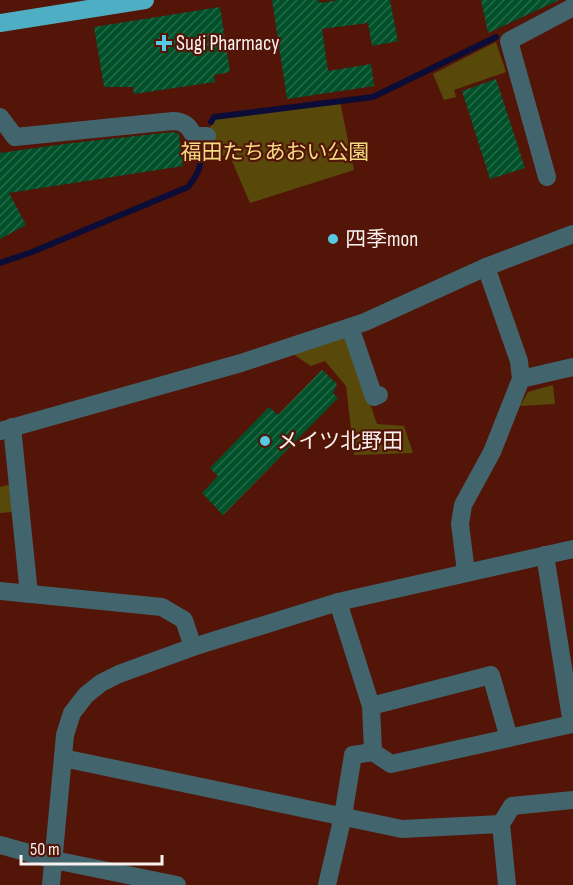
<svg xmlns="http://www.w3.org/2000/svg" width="573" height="885" font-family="'Sofia Sans Condensed','Noto Sans JP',sans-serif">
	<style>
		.green { fill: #58490b }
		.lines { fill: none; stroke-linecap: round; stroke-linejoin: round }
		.stream { stroke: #0b0c37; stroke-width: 6 }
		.building { fill: url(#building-hatch) }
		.minor { stroke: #41646d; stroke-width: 18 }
		.highway { stroke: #4eafc4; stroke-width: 18 }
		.poi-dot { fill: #57c9e2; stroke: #531507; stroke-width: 2 }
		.labels { text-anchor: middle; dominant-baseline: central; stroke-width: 4.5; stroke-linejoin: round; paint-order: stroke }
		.poi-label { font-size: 21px; fill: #f9f1ef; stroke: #531507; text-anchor: start }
		.park-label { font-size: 21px; fill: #f3db83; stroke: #531507 }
	</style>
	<defs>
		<pattern id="building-hatch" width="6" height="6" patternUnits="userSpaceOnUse" patternTransform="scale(1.5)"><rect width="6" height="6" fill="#00502a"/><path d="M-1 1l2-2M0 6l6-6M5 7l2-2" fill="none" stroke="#266a49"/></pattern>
	</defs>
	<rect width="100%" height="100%" fill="#531507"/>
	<g class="green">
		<path d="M496,42l10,30 -52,18 2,7 -12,3 -11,-26z"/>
		<path d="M340,101l14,69 -104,33 -21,-49 -24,7 -1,-16 10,-28z"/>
		<path d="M347,336l30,88 27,2 9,27 -59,2 -8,-69 -21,-25 -14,5 -18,-12z"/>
		<path d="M553,385l2,19 -35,2 8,-14z"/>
		<path d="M11,484l2,28 -13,1v-26z"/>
	</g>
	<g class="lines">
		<g class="stream">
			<path d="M211,122l3,-5 159,-20 123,-60"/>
			<path d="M0,263l32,-11 156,-65c12,-16 14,-20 11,-40"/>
		</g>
	</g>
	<g class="building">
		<path d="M272,0h46l2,3 19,-3h51l8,41 -26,5 -4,-23 -46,6 6,42 43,-7 3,22 -87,13z"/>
		<path d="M481,0h78l-71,33z"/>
		<path d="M220,7l10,65 -16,3 1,7 -81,12 -1,-7h-29l-10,-60z"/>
		<path d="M496,79l29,89 -35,11 -28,-88z"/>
		<path d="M173,132l6,2 4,32 -174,27 17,32 -26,14v-86l72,-10z"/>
		<path d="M322,370l15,14 -4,9 5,5 -115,117 -21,-22 16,-17 -8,-8 59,-61 9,8z"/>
	</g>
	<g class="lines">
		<g class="minor">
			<path d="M0,117l15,20 158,-16c11,0 16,5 21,15h13"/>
			<path d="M547,177l-38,-136 64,-34"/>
			<path d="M350,327l24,70 5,-2"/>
			<path d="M521,379l52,-12"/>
			<path d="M12,427l17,167"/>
			<path d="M0,431l241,-68 124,-41 121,-55 87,-33"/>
			<path d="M466,572l-6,-48 3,-19 29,-53 29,-73 -2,-18 -33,-94"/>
			<path d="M0,591l162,16 22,13 9,27"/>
			<path d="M371,706l120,-31 18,63"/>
			<path d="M373,752l18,12 181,-40 -27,-169"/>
			<path d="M63,758l339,71 99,-5 11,-18 61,-6"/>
			<path d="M501,824l6,61"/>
			<path d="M0,845l54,15 123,25"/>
			<path d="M51,885l14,-150 7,-22 14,-18 15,-12 18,-9 74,-27 145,-45 235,-53"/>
			<path d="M327,885l16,-69 10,-61 20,-3 -2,-46 -33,-104"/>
		</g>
		<path class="highway" d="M0,23l145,-23"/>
	</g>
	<g class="poi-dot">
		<path d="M161 34h6v6h6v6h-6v6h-6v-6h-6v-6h6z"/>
		<circle cx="333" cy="239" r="6"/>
		<circle cx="265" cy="441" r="6"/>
	</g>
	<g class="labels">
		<g class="poi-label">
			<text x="176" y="43">Sugi Pharmacy</text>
			<text x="345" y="239">四季mon</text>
			<text x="277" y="441">メイツ北野田</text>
		</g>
		<g class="park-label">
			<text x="275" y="152">福田たちあおい公園</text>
		</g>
	</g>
	<path d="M21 855v9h141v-9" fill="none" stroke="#f9f1ef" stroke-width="3"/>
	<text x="30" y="855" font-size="18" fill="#f9f1ef" stroke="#531507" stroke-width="4.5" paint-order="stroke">50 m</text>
</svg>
